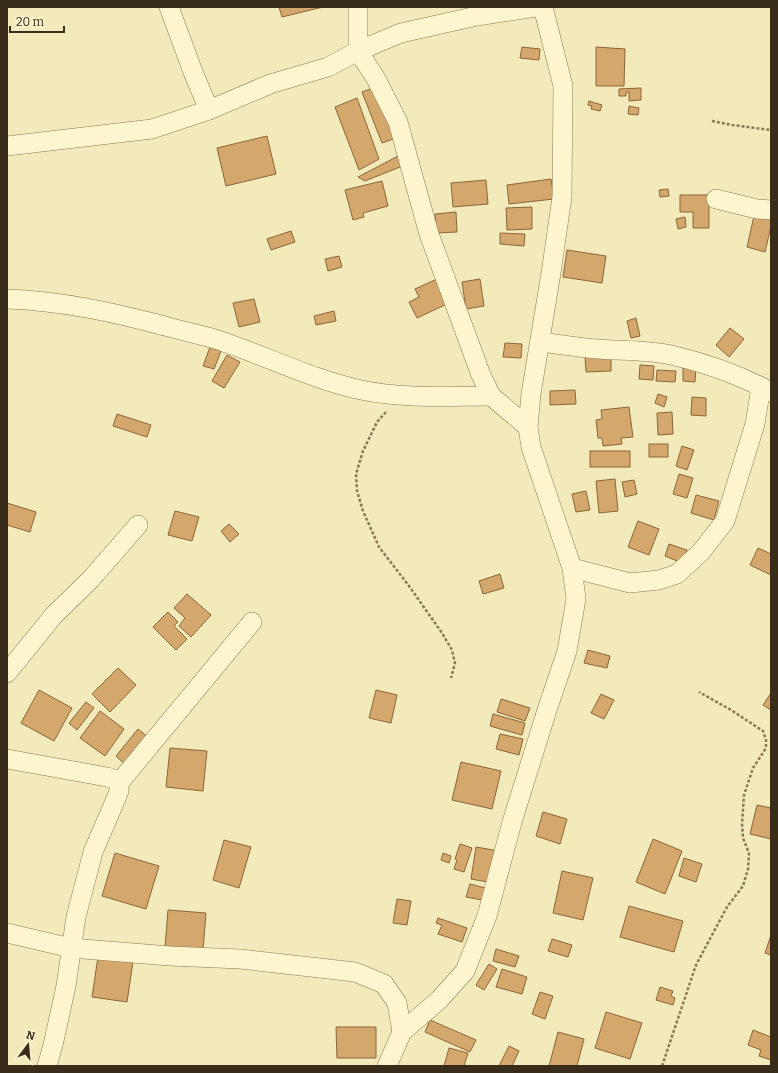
<svg xmlns="http://www.w3.org/2000/svg" width="778" height="1073" font-family="Bitter,serif">
	<style>
		.building { fill: #d4a76c; stroke: #8c6537 }
		.lines { fill: none; stroke-linecap: round; stroke-linejoin: round }
		.street-casing { stroke: #8b7953; stroke-width: 20 }
		.path { stroke: #8b7953; stroke-width: 2.5; stroke-dasharray: 3 2; stroke-linecap: butt }
		.street { stroke: #fcf5ce; stroke-width: 19 }
	</style>
	<rect width="100%" height="100%" fill="#f2eabb"/>
	<g class="building">
		<path d="M279,7h44l-41,10z"/>
		<path d="M522,47l18,2 -1,11 -19,-2z"/>
		<path d="M596,47l29,2 -1,37h-28z"/>
		<path d="M376,87l20,51 -14,5 -20,-51z"/>
		<path d="M641,88v12l-12,1v-9h-3v4h-7v-7z"/>
		<path d="M357,98l22,61 -20,11 -24,-63z"/>
		<path d="M589,101l13,4 -2,6 -9,-2 1,-3 -4,-1z"/>
		<path d="M629,106l10,2 -1,7 -10,-1z"/>
		<path d="M267,136l9,38 -50,12 -9,-38z"/>
		<path d="M402,154l3,11 -40,16 -7,-4z"/>
		<path d="M551,179l3,20 -45,5 -2,-19z"/>
		<path d="M486,180l2,24 -35,3 -2,-24z"/>
		<path d="M382,181l6,25 -25,7 1,4 -11,3 -8,-30z"/>
		<path d="M668,189l1,7 -9,1 -1,-7z"/>
		<path d="M680,195h29v33h-16v-16h-13z"/>
		<path d="M532,207v22l-25,1 -1,-22z"/>
		<path d="M456,212l1,20 -21,1 -1,-19z"/>
		<path d="M754,216l17,4v6l-6,26 -18,-5z"/>
		<path d="M685,217l1,10 -8,2 -2,-10z"/>
		<path d="M291,231l4,11 -24,8 -4,-11z"/>
		<path d="M500,233l25,1 -1,12 -24,-2z"/>
		<path d="M567,250l39,6 -4,27 -39,-6z"/>
		<path d="M339,256l3,11 -14,4 -3,-12z"/>
		<path d="M437,279l12,24 -32,15 -8,-16 10,-5 -4,-8z"/>
		<path d="M480,279l4,27 -18,3 -4,-27z"/>
		<path d="M254,299l6,23 -21,5 -6,-24z"/>
		<path d="M334,311l2,10 -20,4 -2,-9z"/>
		<path d="M636,318l4,18 -9,2 -4,-17z"/>
		<path d="M730,328l14,11 -15,18 -13,-12z"/>
		<path d="M505,343l17,1 -1,14 -18,-1z"/>
		<path d="M210,347l11,4 -7,18 -11,-3z"/>
		<path d="M227,355l13,7 -16,26 -12,-7z"/>
		<path d="M611,356v15l-25,1 -1,-15z"/>
		<path d="M640,365l14,1 -1,14 -14,-1z"/>
		<path d="M683,365h13l-1,17 -12,-1z"/>
		<path d="M657,370l19,1 -1,11 -19,-1z"/>
		<path d="M575,390l1,14 -26,1v-14z"/>
		<path d="M658,394l9,3 -3,10 -9,-4z"/>
		<path d="M692,397l14,1v18l-15,-1z"/>
		<path d="M629,407l4,30 -12,1 1,6 -19,2 -1,-8h-4l-2,-18 6,-1 -1,-9z"/>
		<path d="M672,412l1,22 -15,1 -1,-22z"/>
		<path d="M117,414l34,11 -4,12 -34,-11z"/>
		<rect x="649" y="444" width="19" height="13"/>
		<path d="M682,446l12,4 -7,20 -11,-4z"/>
		<rect x="590" y="451" width="40" height="16"/>
		<path d="M679,474l14,4 -6,20 -14,-4z"/>
		<path d="M615,479l3,32 -19,2 -3,-32z"/>
		<path d="M634,480l3,14 -12,3 -3,-15z"/>
		<path d="M586,491l4,19 -14,2 -4,-18z"/>
		<path d="M696,495l23,6 -5,19 -23,-7z"/>
		<path d="M7,503l29,9 -6,20 -23,-7z"/>
		<path d="M175,511l24,6 -7,24 -24,-6z"/>
		<path d="M638,521l21,8 -10,26 -21,-8z"/>
		<path d="M229,524l10,10 -9,8 -9,-11z"/>
		<path d="M669,544l18,6 -5,13 -17,-7z"/>
		<path d="M758,548l13,6v21l-21,-10z"/>
		<path d="M500,574l4,14 -21,6 -4,-13z"/>
		<path d="M187,594l24,21 -20,22 -12,-11 6,-8 -11,-10z"/>
		<path d="M168,612l10,10 -4,4 13,13 -11,11 -23,-23z"/>
		<path d="M588,650l22,6 -3,12 -23,-5z"/>
		<path d="M118,668l18,17 -26,27 -18,-18z"/>
		<path d="M39,690l33,18 -18,33 -33,-18z"/>
		<path d="M376,690l21,5 -6,28 -22,-5z"/>
		<path d="M771,693v17l-8,-5z"/>
		<path d="M601,694l13,6 -10,19 -13,-6z"/>
		<path d="M501,699l29,9 -5,13 -28,-9z"/>
		<path d="M86,702l8,6 -17,22 -8,-7z"/>
		<path d="M100,711l24,18 -19,27 -25,-18z"/>
		<path d="M493,714l32,9 -3,12 -32,-9z"/>
		<path d="M138,729l11,9 -22,28 -11,-10z"/>
		<path d="M500,734l23,5 -4,16 -23,-6z"/>
		<path d="M170,748l37,3 -4,40 -37,-4z"/>
		<path d="M461,762l40,9 -9,38 -40,-9z"/>
		<path d="M757,805l14,3v31l-21,-5z"/>
		<path d="M543,812l24,7 -7,25 -24,-8z"/>
		<path d="M653,839l29,12 -17,43 -29,-12z"/>
		<path d="M224,840l27,7 -12,41 -26,-8z"/>
		<path d="M460,844l12,4 -8,24 -10,-3 3,-9 -2,-1z"/>
		<path d="M476,847l23,4 -6,32 -22,-4z"/>
		<path d="M115,853l44,13 -13,43 -44,-13z"/>
		<path d="M443,853l8,3 -2,7 -8,-3z"/>
		<path d="M684,858l18,6 -6,18 -17,-6z"/>
		<path d="M562,871l31,7 -10,42 -30,-7z"/>
		<path d="M470,884l15,4 -3,12 -16,-3z"/>
		<path d="M397,899l14,2 -4,24 -14,-2z"/>
		<path d="M629,906l54,15 -9,31 -54,-15z"/>
		<path d="M168,910l38,3 -3,37 -38,-3z"/>
		<path d="M438,918l29,10 -5,14 -24,-8 4,-9 -6,-2z"/>
		<path d="M771,935v20l-6,-2z"/>
		<path d="M552,939l20,6 -4,12 -20,-6z"/>
		<path d="M496,949l23,7 -4,11 -22,-6z"/>
		<path d="M99,950l35,5 -7,47 -35,-5z"/>
		<path d="M489,964l8,5 -13,21 -8,-5z"/>
		<path d="M502,969l25,8 -5,17 -26,-7z"/>
		<path d="M660,987l13,4 -2,5 4,2 -2,7 -17,-5z"/>
		<path d="M540,992l13,4 -8,23 -13,-5z"/>
		<path d="M606,1012l36,11 -12,36 -35,-11z"/>
		<path d="M430,1020l46,20 -6,12 -45,-20z"/>
		<path d="M336,1027h40v31h-39z"/>
		<path d="M753,1030l18,7v23l-12,-4 2,-6 -13,-5z"/>
		<path d="M558,1032l26,7 -7,27h-28z"/>
		<path d="M509,1046l10,5 -7,15h-13z"/>
		<path d="M449,1048l19,5 -4,13h-20z"/>
	</g>
	<g class="lines">
		<g class="street-casing">
			<g id="street">
				<path d="M169,7l24,65 16,38"/>
				<path d="M358,7v44l17,26 23,45 31,112 52,141 10,21 37,31"/>
				<path d="M7,146l145,-17 57,-19 61,-26 58,-17 30,-16 43,-18 76,-17 59,-9"/>
				<path d="M716,199l41,10 14,1"/>
				<path d="M7,299c55,2 105,13 158,27 17,5 34,8 50,13 49,16 96,40 146,51 43,9 87,6 130,6"/>
				<path d="M540,342c19,2 38,6 58,7 24,2 49,1 73,6 34,8 69,20 100,37"/>
				<path d="M572,568l58,15 29,-3 18,-6 24,-22 24,-31 30,-97 6,-37"/>
				<path d="M7,673l47,-58 37,-36 47,-54"/>
				<path d="M7,759l100,18 7,2 5,4v8l-4,10 -22,51 -17,65 -10,69 -13,59 -6,21"/>
				<path d="M119,783l133,-161"/>
				<path d="M7,933l64,15 99,8 70,3 115,13 29,12 13,19 5,29"/>
				<path d="M387,1066l15,-34 37,-32 26,-29 22,-55 25,-94 35,-112 20,-59 9,-52 -4,-31 -41,-121 -3,-20 3,-33 20,-121 11,-76 1,-111 -20,-79"/>
			</g>
		</g>
		<g class="path">
			<path d="M712,121l20,4 39,5"/>
			<path d="M386,412l-9,10 -14,29 -7,23 1,17 6,20 16,36 30,39 33,47 10,17 3,13 -4,15"/>
			<path d="M662,1066l34,-101 31,-58 16,-21 5,-17 1,-16 -6,-15 -1,-14 2,-29 9,-27 13,-20v-8l-3,-9 -32,-21 -32,-18"/>
		</g>
		<use href="#street" class="street"/>
	</g>
	<rect width="778" height="1073" fill="none" stroke="#382d1a" stroke-width="16"/>
	<g transform="translate(28 1045) rotate(16)" stroke="#f9f2cb" stroke-width="3" paint-order="stroke">
	<path d="M0-3L7 15L0 10L-7 15Z" fill="#382d1a"/>
	<text y="-6" font-size="11" font-weight="bold" text-anchor="middle" fill="#382d1a">N</text>
	</g>
	<path d="M10 26v6h54v-6" fill="none" stroke="#382d1a" stroke-width="2"/>
	<text x="16" y="26" font-size="12" fill="#382d1a" stroke="#f9f2cb" stroke-width="3" paint-order="stroke">20 m</text>
</svg>
